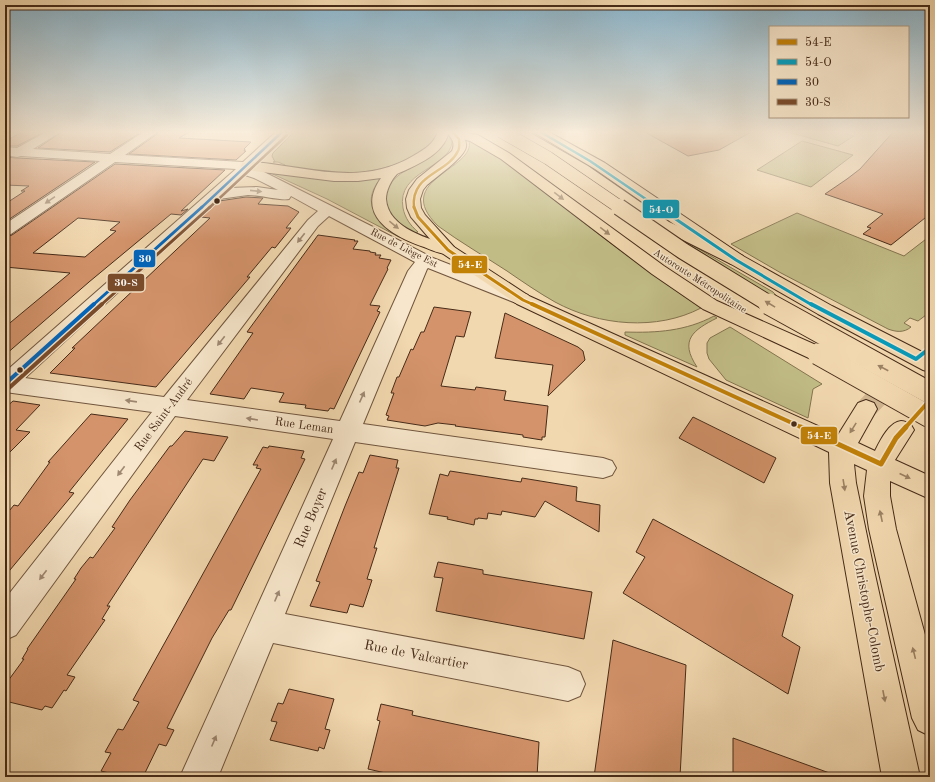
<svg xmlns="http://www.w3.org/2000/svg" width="935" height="782" font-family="'Old Standard TT',serif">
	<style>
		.green { fill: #c1bc86; stroke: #84744f }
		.building { fill: #d4936b; stroke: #462b18; fill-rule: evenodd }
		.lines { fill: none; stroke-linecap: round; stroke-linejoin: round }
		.major-tunnel { stroke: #d0b591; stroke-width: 21; stroke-dasharray: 21 10; stroke-linecap: butt }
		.minor-casing { stroke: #71563e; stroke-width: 2 }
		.major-casing { stroke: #462b18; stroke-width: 2 }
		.highway-casing { stroke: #462b18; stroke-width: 2 }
		.minor { fill: #f7e6cb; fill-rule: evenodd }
		.major { fill: #f2d8af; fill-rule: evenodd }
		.highway { fill: #f2d8af; fill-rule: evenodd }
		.highway-bridge-far2-casing { stroke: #462b18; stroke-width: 14; stroke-linecap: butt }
		.highway-bridge-far1-casing { stroke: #462b18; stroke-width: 18; stroke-linecap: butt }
		.highway-bridge-casing { stroke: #462b18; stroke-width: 23; stroke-linecap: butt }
		.highway-bridge-far2 { stroke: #f2d8af; stroke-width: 13 }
		.highway-bridge-far1 { stroke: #f2d8af; stroke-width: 16 }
		.highway-bridge { stroke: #f2d8af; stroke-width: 21 }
		.bus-1-far3-casing { stroke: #f7e6cb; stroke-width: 4.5 }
		.bus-1-far2-casing { stroke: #f7e6cb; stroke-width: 5 }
		.bus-1-far1-casing { stroke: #f7e6cb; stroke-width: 7 }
		.bus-1-casing { stroke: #f7e6cb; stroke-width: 8 }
		.bus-2-far2-casing { stroke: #f7e6cb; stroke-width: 4.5 }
		.bus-2-far1-casing { stroke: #f7e6cb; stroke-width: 5 }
		.bus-2-casing { stroke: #f7e6cb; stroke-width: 7 }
		.bus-3-far2-casing { stroke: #f7e6cb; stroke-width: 4.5 }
		.bus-3-far1-casing { stroke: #f7e6cb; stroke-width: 5 }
		.bus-3-casing { stroke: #f7e6cb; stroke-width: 7 }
		.bus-4-far2-casing { stroke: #f7e6cb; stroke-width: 4.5 }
		.bus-4-far1-casing { stroke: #f7e6cb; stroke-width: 5 }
		.bus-4-casing { stroke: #f7e6cb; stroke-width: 7 }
		.bus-1-far3 { stroke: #c28107; stroke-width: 2.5 }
		.bus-1-far2 { stroke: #c28107; stroke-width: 3 }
		.bus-1-far1 { stroke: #c28107; stroke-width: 4 }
		.bus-1 { stroke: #c28107; stroke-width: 5 }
		.bus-2-far2 { stroke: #079cbc; stroke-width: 2.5 }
		.bus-2-far1 { stroke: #079cbc; stroke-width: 3 }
		.bus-2 { stroke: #079cbc; stroke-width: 4 }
		.bus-3-far2 { stroke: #0065bd; stroke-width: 2.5 }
		.bus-3-far1 { stroke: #0065bd; stroke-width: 3 }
		.bus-3 { stroke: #0065bd; stroke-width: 4 }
		.bus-4-far2 { stroke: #7a4b2a; stroke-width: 2.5 }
		.bus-4-far1 { stroke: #7a4b2a; stroke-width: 3 }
		.bus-4 { stroke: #7a4b2a; stroke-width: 4 }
		.oneway { fill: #9e8872 }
		.oneway2 { fill: #9c8264 }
		.bus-dot { fill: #462b18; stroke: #f7e6cb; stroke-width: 1.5 }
		.labels { text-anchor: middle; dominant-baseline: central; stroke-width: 3; stroke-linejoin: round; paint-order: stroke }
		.far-street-label { font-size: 10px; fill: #462b18; stroke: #f7e6cb }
		.street-label { font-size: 12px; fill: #462b18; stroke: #f7e6cb }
		.near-street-label { font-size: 14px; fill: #462b18; stroke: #f7e6cb }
		.line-badge { stroke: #f7e6cb; stroke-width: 1.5 }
		.badge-label { font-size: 11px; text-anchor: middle; font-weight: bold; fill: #fff }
	</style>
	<rect width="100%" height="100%" fill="#f2d8af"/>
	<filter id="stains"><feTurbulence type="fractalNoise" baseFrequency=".005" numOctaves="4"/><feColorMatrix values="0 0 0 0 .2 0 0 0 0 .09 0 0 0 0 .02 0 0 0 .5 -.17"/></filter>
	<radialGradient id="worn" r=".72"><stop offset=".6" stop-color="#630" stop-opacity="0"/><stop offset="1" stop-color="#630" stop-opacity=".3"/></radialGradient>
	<g class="green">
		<path d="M295,131h142c-2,31 -72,43 -97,43 -19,0 -39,-5 -58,-8l3,-1 -7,-3h-5h2l-3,-6 1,-3z"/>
		<path d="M785,131h51l18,5 -16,10z"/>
		<path d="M448,134l4,8c-2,26 -56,29 -49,66 2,10 7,17 15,24l-4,1c-13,-8 -25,-15 -28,-31 -5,-33 52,-39 62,-68z"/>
		<path d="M469,140c29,12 65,43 90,63 46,37 94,72 142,105 -44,23 -102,18 -146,-6 -16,-9 -32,-20 -48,-31 -23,-15 -47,-29 -69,-45 -48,-47 39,-56 31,-86z"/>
		<path d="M802,141l51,14 -42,32 -54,-17z"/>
		<path d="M264,170l117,8c-23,28 -1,41 20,59h-2l-72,-38z"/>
		<path d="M797,213l107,43 26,-20v76l-12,9 -8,-3 -6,5 7,4c-7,6 -15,5 -23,2l-107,-56 -50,-29z"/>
		<path d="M649,220l124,72 10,11z"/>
		<path d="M714,316l3,2c-24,12 -38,22 -20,49l-72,-32v-3c32,1 61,-1 89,-16z"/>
		<path d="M730,327l92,57 -9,5 -5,29 -82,-38 -17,-21 -2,-6v-10l3,-5z"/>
	</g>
	<g class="building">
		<path d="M25,131h21l-29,15h-12v-5z"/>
		<path d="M63,131l63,1v-1h17l-33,21 -72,-4z"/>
		<path d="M158,131h33l-12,7 72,4 -7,7h1l-1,2h2l-10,9 -107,-6 28,-20z"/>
		<path d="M643,131h110l-34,19 -31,6z"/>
		<path d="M894,131l36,1v82l-39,31 -28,-11 8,-6 -4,-1 16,-13 -58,-20 22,-15 13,-10z"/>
		<path d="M5,157l12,1 78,4 -90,60v-18l20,-13h-4l8,-5 -24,-1z"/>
		<path d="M115,164l110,6 -44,41 7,-2 -7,6 -10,-1 -82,68 -84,73v-28l65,-54 -65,-6v-30l7,-2zM78,218l42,4 -10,8 6,1 -31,26 -52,-4z"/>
		<path d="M246,197l17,1 -5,6 30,2 11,6 -13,16h5l-16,20 -3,-1 -25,30h3l-94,110 -106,-14 25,-25h-3l138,-130 -9,-1 18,-16z"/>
		<path d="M318,235l37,5 -1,1h4l-5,8 17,2v1l6,1 -1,2h6l-2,3 12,2 -4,8 1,1 -18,36 10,1 -3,5 3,1 -46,97 -4,-1 -2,3 -23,-3 1,-3 -27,-3 5,-9 -33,-5 -7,11 -34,-5 43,-61 -6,-1z"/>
		<path d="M434,307l37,5 -7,25 -8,-1 -15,50 34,4 1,-3 30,4 -2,9 44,6 -3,31h-3v3l-19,-3v-2l-68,-9 1,-1 -18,-2 -13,3 -38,-6 2,-4 -3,-1 8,-22h-3l6,-16h2l12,-28 2,1 8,-18h3z"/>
		<path d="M505,313l73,34 5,4 2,9 -37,36 5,-31 -58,-7z"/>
		<path d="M13,401l27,4 -24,25 14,2 -25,25v-49z"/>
		<path d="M91,414l37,5 -59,73 5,1 -69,83v-60l9,-11 4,1 32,-44h-2z"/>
		<path d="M693,417l83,41 -12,25 -85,-45z"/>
		<path d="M185,431l43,6 -14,24 -11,-2 -96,147h3l-8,13 3,1 -38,55 8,2 -9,14 -2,-1 -12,18 -7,-2 -3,4 -37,-9v-16l19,-26h-2l6,-10h-1l49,-70h-2l7,-11 9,-11 3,1 22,-30 -3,-1 18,-27 40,-54h2z"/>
		<path d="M269,446l35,5 -3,7 4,1 -74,151h-2l-17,28 -45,90 7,2 -8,16 -7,-2 -16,33h-18l-24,-6 10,-18 -6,-1 13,-23 5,1 16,-28 -6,-2 128,-231 -5,-1 2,-3h-5l10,-18 5,1z"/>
		<path d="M370,455l28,5 -2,8h3l-25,80h3l-10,31 5,1 -9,27 -13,-3 -3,9 -37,-7 10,-24 -4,-1 29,-75 14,-34 4,1z"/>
		<path d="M450,471l71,11 1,-4 55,9 -1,14 24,4 -1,27 -54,-31 -10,16 -33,-6 -1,4 -13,-2 -1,6 -9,-1v1h-3l-1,6 -27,-6 1,-2 -19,-3 11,-40 8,2z"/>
		<path d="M653,519l140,76 -11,41 18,11 -12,47 -165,-101 22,-36 -9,-5z"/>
		<path d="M438,562l45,8v4l109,18 -8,47 -148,-28 7,-33 -9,-1z"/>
		<path d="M613,640l73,25 -6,112h-86z"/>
		<path d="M289,689l45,10 -9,30 5,1 -6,19 -5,-2 -1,4 -48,-11 7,-18 -6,-1 7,-18 5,1z"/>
		<path d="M381,704l32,7 -1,4 127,27 -2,35h-134l-35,-8 12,-48 -3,-1z"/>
		<path d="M733,738l102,37v2h-102z"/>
	</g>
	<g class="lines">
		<path class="major-tunnel" d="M866,409l31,-33"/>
		<g class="minor-casing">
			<path id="minor" d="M48,131h14l-29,18 77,5 35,-23h12l-1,2 -31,22 118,7 34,-31h11l-36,38 12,3 109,55 60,31 95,37 3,4 -3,4 -6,2 -6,-2 -88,-35 -1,1 -64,155 240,34 9,3 4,7 -4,7 -9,3 -248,-36 -70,172 283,53 12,5 5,12 -5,12 -12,5 -295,-58 -55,134h-38l153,-338 -158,-23 -159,219 -11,5v-41l147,-187 -147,-20v-20l231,-203 -121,-7 -104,72 -6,2v-12l95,-63 -79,-5 -4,1 -12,-2v-8l12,1zM245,175l9,3 24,12 -21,-3 -27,1zM248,195c12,0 33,6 41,4l2,-3 27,15 -10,9 -144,177 -139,-19 194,-179zM329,216l86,46 -7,9 -68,150 -153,-21 131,-174z"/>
		</g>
		<g class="major-casing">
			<g id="major">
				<path d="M446,131h12c4,4 9,9 8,16 -2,11 -30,30 -39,38l-4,5 -3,9 1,9 4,7 29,32 75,49 309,139 20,-32 8,-3 8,3 3,6 -19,34 17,8c5,-10 14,-29 26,-30 3,0 7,2 9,2l4,7 -19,30 35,16v23l-40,-18v15l6,33 34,124v83l-12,-6 -6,-12 -43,-189 -5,-33 3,-26 -13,-6 2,19 18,87 46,207h-38l-52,-294 -1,-31 -312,-148 -75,-51 -31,-36 -4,-9 -1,-9 3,-9 8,-11 35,-28c4,-9 -1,-13 -6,-20z"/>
				<path d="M533,131h14l58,32 138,93 89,50 98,50v16l-7,-2 -105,-56 -87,-50 -136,-95 -60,-36z"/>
			</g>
		</g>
		<g class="highway-casing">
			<g id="highway">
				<path d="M438,131h11c-4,20 -24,30 -41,38 -3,2 -8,3 -11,5 -6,6 -11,17 -11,25 2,30 44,40 68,48l2,3 -2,3c-10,3 -20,-2 -30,-6 -32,-11 -69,-32 -43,-69l-23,3h-24l-87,-11 -5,-1 -1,-3 1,-3 12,-1c55,5 107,25 159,-6 12,-7 21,-12 25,-25z"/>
				<path d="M455,131l23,4 31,18 155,113 53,35 108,48 3,5 -3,5 -7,2 -7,-2 -108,-50 -51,-35 -151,-115 -31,-18 -19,-5 -2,-2z"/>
				<path d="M513,131h14l61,35 81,56 74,34 2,4 -2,4 -6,1 -6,-1 -72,-36 -81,-56z"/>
			</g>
		</g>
		<use href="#minor" class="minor"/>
		<use href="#major" class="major"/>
		<use href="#highway" class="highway"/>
		<g class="highway-bridge-far2-casing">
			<path id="highway-bridge-far2" d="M501,131l47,27 73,50"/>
		</g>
		<g class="highway-bridge-far1-casing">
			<path id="highway-bridge-far1" d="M619,207l64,44 88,54"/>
		</g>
		<g class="highway-bridge-casing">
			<g id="highway-bridge">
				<path d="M769,304l161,89"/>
				<path d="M818,354l112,63"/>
			</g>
		</g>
		<use href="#highway-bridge-far2" class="highway-bridge-far2"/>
		<use href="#highway-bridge-far1" class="highway-bridge-far1"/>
		<use href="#highway-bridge" class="highway-bridge"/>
		<g class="bus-1-far3-casing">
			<path id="bus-1-far3" d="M414,208c-4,-34 33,-34 44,-57 2,-3 1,-8 1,-12l-7,-8"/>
		</g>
		<g class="bus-1-far2-casing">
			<path id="bus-1-far2" d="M414,207l4,10 30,33 75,50 11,5"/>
		</g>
		<g class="bus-1-far1-casing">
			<g id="bus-1-far1">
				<path d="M532,304l271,124"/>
				<path d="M905,428l25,-28"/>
			</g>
		</g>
		<g class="bus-1-casing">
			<path id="bus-1" d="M801,427l80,37 15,-26 10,-11"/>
		</g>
		<g class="bus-2-far2-casing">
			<path id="bus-2-far2" d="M539,131l51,30 69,47"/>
		</g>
		<g class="bus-2-far1-casing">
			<path id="bus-2-far1" d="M658,207l78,53 76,45"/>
		</g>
		<g class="bus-2-casing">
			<path id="bus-2" d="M811,304l105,55 14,-11"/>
		</g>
		<g class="bus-3-far2-casing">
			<path id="bus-3-far2" d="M201,208l82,-77"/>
		</g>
		<g class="bus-3-far1-casing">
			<path id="bus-3-far1" d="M93,305l109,-98"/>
		</g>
		<g class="bus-3-casing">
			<path id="bus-3" d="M5,384l89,-80"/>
		</g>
		<g class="bus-4-far2-casing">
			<path id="bus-4-far2" d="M209,208l78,-73"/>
		</g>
		<g class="bus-4-far1-casing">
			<path id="bus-4-far1" d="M101,305l109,-98"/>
		</g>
		<g class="bus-4-casing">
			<path id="bus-4" d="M9,388l93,-84"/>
		</g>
		<use href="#bus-1-far3" class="bus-1-far3"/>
		<use href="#bus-1-far2" class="bus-1-far2"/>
		<use href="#bus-1-far1" class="bus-1-far1"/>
		<use href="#bus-1" class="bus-1"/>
		<use href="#bus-2-far2" class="bus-2-far2"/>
		<use href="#bus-2-far1" class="bus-2-far1"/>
		<use href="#bus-2" class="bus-2"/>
		<use href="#bus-3-far2" class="bus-3-far2"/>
		<use href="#bus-3-far1" class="bus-3-far1"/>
		<use href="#bus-3" class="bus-3"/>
		<use href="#bus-4-far2" class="bus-4-far2"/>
		<use href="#bus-4-far1" class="bus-4-far1"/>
		<use href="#bus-4" class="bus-4"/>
	</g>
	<defs><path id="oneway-solid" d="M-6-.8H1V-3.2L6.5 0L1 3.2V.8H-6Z"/></defs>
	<g class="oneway">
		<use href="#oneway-solid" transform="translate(256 191) rotate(6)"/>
		<use href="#oneway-solid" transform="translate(50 200) rotate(146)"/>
		<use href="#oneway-solid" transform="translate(301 238) rotate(128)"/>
		<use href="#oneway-solid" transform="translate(221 341) rotate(128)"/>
		<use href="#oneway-solid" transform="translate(362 397) rotate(-66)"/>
		<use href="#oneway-solid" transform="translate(131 401) rotate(-172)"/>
		<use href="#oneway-solid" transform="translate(252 419) rotate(-171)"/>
		<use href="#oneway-solid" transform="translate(334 464) rotate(-67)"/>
		<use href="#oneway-solid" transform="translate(121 471) rotate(127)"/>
		<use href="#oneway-solid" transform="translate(43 575) rotate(127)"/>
		<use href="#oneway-solid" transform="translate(277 596) rotate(-67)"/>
		<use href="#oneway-solid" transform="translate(214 741) rotate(-67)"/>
	</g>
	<g class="oneway2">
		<use href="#oneway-solid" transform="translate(559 196) rotate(37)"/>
		<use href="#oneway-solid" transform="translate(394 225) rotate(39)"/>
		<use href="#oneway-solid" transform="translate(605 231) rotate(37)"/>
		<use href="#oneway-solid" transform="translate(770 304) rotate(-149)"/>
		<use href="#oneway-solid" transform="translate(883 368) rotate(-152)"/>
		<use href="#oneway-solid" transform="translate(853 428) rotate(122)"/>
		<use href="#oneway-solid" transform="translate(905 476) rotate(25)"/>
		<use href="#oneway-solid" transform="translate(844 485) rotate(81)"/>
		<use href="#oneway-solid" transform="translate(881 516) rotate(-102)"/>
		<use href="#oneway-solid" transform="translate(914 653) rotate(-104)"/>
		<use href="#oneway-solid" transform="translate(884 696) rotate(79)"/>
	</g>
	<linearGradient id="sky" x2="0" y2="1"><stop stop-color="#89b6cf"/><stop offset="0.55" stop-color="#f9eddb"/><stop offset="1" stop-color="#f9eddb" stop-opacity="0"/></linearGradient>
	<rect width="935" height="240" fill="url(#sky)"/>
	<g class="bus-dot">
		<circle cx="217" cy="201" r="3.5"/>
		<circle cx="20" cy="370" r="3.5"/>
		<circle cx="794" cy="424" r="3.5"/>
	</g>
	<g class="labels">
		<g class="far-street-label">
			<text transform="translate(404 248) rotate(27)">Rue de Liège Est</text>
			<text transform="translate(700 281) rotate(33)">Autoroute Métropolitaine</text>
		</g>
		<g class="street-label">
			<text transform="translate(164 415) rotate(-53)">Rue Saint-André</text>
			<text transform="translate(304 426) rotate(8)">Rue Leman</text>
		</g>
		<g class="near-street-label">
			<text transform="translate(311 518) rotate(-67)">Rue Boyer</text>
			<text transform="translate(864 591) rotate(79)">Avenue Christophe-Colomb</text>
			<text transform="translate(416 655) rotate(11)">Rue de Valcartier</text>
		</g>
	</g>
	<g class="line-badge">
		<rect x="642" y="199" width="38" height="20" rx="4" fill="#079cbc"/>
		<rect x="133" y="249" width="23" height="19" rx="4" fill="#0065bd"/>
		<rect x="451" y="255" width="37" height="19" rx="4" fill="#c28107"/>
		<rect x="107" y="273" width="38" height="19" rx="4" fill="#7a4b2a"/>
		<rect x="800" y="426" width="38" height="19" rx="4" fill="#c28107"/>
	</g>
	<g class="badge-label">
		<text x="661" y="213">54-O</text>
		<text x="145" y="262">30</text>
		<text x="470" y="268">54-E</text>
		<text x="126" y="286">30-S</text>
		<text x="819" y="439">54-E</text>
	</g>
	<rect width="935" height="782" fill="none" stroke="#f2d8af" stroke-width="20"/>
	<rect x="6" y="6" width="923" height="770" fill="none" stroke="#462b18" stroke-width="2"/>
	<rect x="10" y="10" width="915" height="762" fill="none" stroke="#462b18"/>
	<rect x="769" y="26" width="140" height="92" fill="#f7e6cb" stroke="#b09b83"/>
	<rect x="777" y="39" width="20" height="6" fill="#c28107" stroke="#b09b83"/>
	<text x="805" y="46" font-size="12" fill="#462b18">54-E</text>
	<rect x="777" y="59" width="20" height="6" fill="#079cbc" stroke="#b09b83"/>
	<text x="805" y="66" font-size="12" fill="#462b18">54-O</text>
	<rect x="777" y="79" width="20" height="6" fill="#0065bd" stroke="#b09b83"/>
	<text x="805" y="86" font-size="12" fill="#462b18">30</text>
	<rect x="777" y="99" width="20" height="6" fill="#7a4b2a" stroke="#b09b83"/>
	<text x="805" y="106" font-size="12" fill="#462b18">30-S</text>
	<rect width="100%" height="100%" filter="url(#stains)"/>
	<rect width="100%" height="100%" fill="url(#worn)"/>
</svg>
